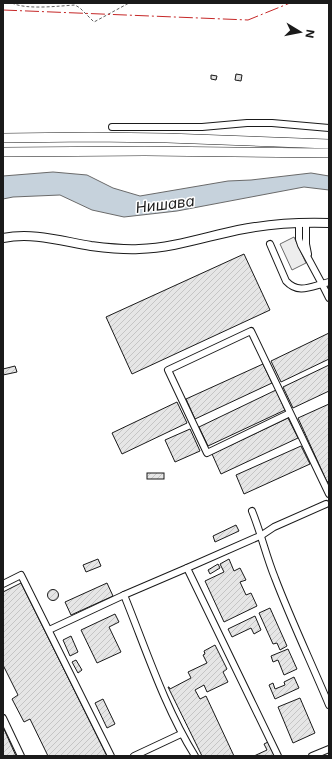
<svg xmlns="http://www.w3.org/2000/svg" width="332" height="759" font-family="Inter,sans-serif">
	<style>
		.parking { fill: #ededed; stroke: #6a6a6a }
		.water { fill: #c6d2dc; stroke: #6a6a6a }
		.building { fill: url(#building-hatch); stroke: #1a1a1a }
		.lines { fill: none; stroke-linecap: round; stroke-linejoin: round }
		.minor-casing { stroke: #1a1a1a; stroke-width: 8 }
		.major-casing { stroke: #1a1a1a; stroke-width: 10 }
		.highway-casing { stroke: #1a1a1a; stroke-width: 10 }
		.path { stroke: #5f5f5f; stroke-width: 1; stroke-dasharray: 3 2; stroke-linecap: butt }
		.minor { stroke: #fff; stroke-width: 6 }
		.major { stroke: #fff; stroke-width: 8 }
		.highway { stroke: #fff; stroke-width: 9 }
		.power { stroke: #c62828; stroke-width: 1; stroke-dasharray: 14 3 2 3; stroke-linecap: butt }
		.labels { text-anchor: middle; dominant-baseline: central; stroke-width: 3; stroke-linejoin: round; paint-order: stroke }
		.water-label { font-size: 15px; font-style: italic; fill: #1a1a1a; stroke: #fff }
	</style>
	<defs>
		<pattern id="building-hatch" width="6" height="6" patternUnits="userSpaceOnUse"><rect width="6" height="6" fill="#e6e6e6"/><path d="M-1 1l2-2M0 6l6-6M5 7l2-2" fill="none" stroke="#c5c5c5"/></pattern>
	</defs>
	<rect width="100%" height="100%" fill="#fff"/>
	<path class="parking" d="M294,237l12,26 -14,7 -12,-26z"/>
	<path class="water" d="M53,172l34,3 26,13 27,8 88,-15 23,-1 60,-7 18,3v14l-25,-3 -127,24 -53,6 -32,-7 -32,-15 -47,2 -10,2v-23z"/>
	<g class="building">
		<path d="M236,74l6,1 -1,6 -6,-1z"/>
		<path d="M211,75l6,1 -1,4 -5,-1z"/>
		<path d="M244,254l26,56 -138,64 -26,-57z"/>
		<path d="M329,333v26l-48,23 -10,-21z"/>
		<path d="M263,364l9,19 -77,36 -9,-20z"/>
		<path d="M329,365v26l-36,17 -10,-21z"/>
		<path d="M15,366l2,6 -14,3v-6z"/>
		<path d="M276,390l9,20 -77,36 -9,-19z"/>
		<path d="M177,402l10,21 -65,31 -10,-21z"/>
		<path d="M329,404v77l-2,1 -29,-64z"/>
		<path d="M288,418l10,20 -77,36 -9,-20z"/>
		<path d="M190,429l10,22 -25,11 -10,-22z"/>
		<path d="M301,446l9,18 -66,30 -8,-19z"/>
		<rect x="147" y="473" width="17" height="6"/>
		<path d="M236,525l3,6 -24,11 -2,-6z"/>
		<path d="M98,559l3,7 -15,6 -3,-7z"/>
		<path d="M229,559l5,12 6,-3 6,12 -6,2 6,13 5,-2 6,13 -33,16 -19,-41 19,-9 -4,-8z"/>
		<path d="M218,564l2,4 -10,6 -2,-4z"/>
		<path d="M21,583l86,173h-59l-18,-37 -6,3 -12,-23 6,-4 -15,-30v-73z"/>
		<path d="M107,583l6,13 -42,19 -6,-13z"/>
		<circle cx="53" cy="595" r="5.5"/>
		<path d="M270,608l17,38 -7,4 -3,-7 -4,1 -14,-31z"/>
		<path d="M115,614l4,8 -10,5 12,25 -24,11 -16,-33z"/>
		<path d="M255,616l6,14 -7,4 -3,-6 -19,9 -4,-8z"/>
		<path d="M71,636l7,16 -8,4 -7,-16z"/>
		<path d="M215,645l12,24 -4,3 5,10 -21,10 -3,-7 -9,5 5,9 6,-3 28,60h-32l-34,-69h1l1,2 21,-11 -3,-6 19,-9 -4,-8 2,-1 -1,-3z"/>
		<path d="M288,649l9,20 -13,6 -6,-15 -5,2 -2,-6z"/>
		<path d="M76,660l6,10 -4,3 -6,-11z"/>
		<path d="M294,677l5,11 -24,11 -6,-14 4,-2 2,6 10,-4 -1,-3z"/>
		<path d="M300,698l15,35 -22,10 -15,-36z"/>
		<path d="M103,699l12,25 -8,4 -12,-25z"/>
		<path d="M3,727l13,29h-13z"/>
		<path d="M270,741l7,15h-23l13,-6 -3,-6z"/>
	</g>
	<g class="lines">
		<g class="minor-casing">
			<g id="minor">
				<path d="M112,127h90l45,-4h25l57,5"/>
				<path d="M299,223v16l2,6 21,39 7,-2"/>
				<path d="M306,223v21l2,10"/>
				<path d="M270,244l16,37c11,12 22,7 36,3l7,14"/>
				<path d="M290,413l-83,40 -39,-83 83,-39 78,163"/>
				<path d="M252,511c9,22 14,45 23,67 16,42 36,84 54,127"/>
				<path d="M3,584l18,-9 90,181"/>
				<path d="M124,595c22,54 40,111 71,161"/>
				<path d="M49,630l75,-35 63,-27"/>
				<path d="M3,718l18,38"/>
				<path d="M134,756l47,-22"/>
				<path d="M278,756l-91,-188 75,-33 12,-8 52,-23"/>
				<path d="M312,756l17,-7"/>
			</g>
		</g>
		<g class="major-casing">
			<path id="major" d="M3,238c30,-6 58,3 88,8 16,2 32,4 48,3 34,-1 66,-12 99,-19 30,-6 60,-8 91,-7"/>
		</g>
		<g class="highway-casing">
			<g id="highway">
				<path d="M3,138l88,-1 76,1 162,6"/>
				<path d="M3,152l142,-1 184,2"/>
			</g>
		</g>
		<path class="path" d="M12,3c14,7 47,3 63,2l5,3 14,14 35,-19"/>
		<use href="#minor" class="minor"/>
		<use href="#major" class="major"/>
		<use href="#highway" class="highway"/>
		<path class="power" d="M3,10l245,10 42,-17"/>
	</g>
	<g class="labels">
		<g class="water-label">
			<text transform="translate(165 204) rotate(-7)">Нишава</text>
		</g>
	</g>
	<rect width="332" height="759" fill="none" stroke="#1a1a1a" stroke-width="8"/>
	<g transform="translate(300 32) rotate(100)" stroke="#ffffff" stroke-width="3" paint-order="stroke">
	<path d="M0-3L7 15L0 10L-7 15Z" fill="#1a1a1a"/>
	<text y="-6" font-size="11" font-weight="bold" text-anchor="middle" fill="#1a1a1a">N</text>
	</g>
</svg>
